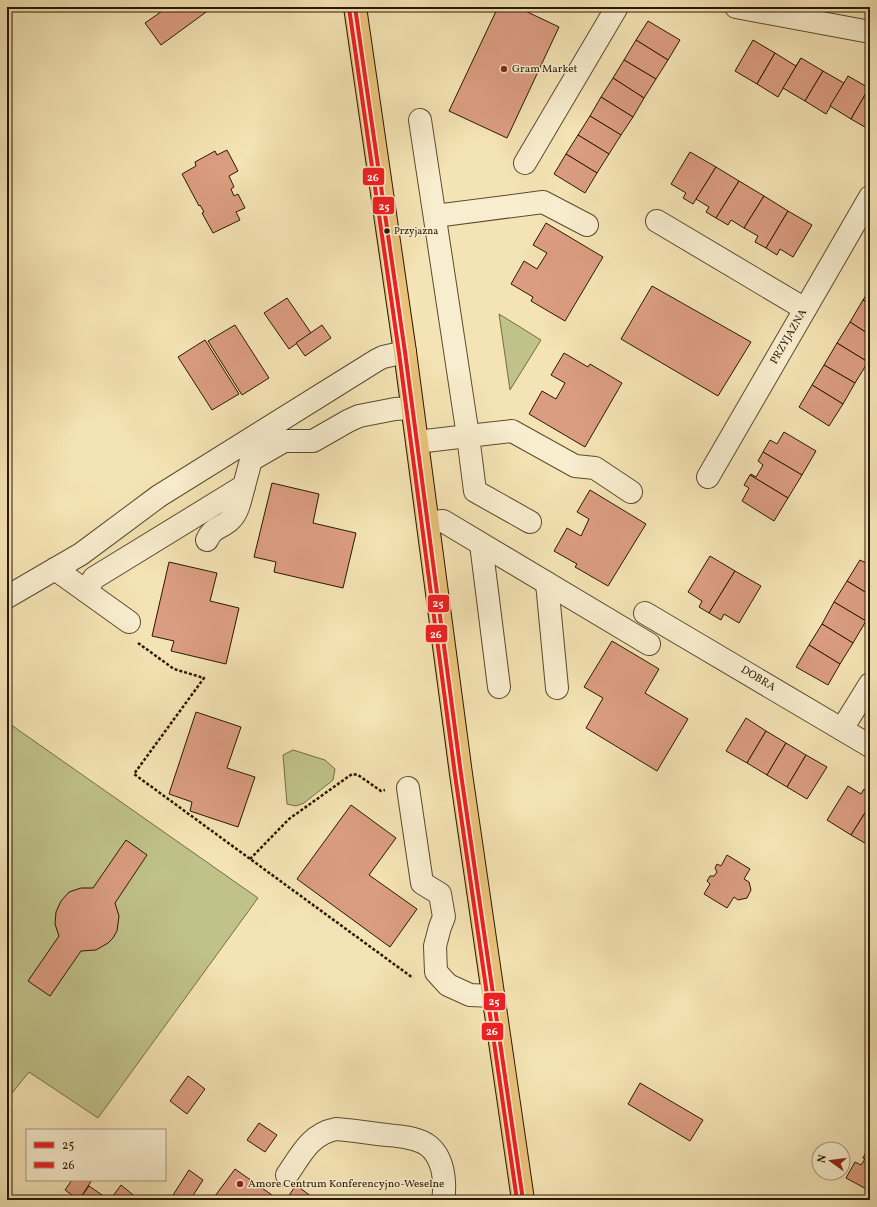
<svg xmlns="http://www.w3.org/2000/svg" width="877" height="1207" font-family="Vollkorn,serif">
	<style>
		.green { fill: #c0c28a; stroke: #746d45 }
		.building { fill: #db9d81; stroke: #291800 }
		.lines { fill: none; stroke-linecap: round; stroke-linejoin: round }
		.minor-casing { stroke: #5c4b2d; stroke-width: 24 }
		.major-casing { stroke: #291800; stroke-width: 24 }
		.path { stroke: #291800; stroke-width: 2.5; stroke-dasharray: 3 2; stroke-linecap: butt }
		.minor { stroke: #f8edce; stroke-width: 22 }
		.major { stroke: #eac27a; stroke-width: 22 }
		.bus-1-casing { stroke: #f8edce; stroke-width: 7 }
		.bus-2-casing { stroke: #f8edce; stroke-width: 7 }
		.bus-1 { stroke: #ee1f23; stroke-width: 4 }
		.bus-2 { stroke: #ee1f23; stroke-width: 4 }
		.poi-dot { fill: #8f2418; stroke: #f8edce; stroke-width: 1.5 }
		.bus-dot { fill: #291800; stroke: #f8edce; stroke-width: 1.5 }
		.labels { text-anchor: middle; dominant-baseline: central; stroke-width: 3; stroke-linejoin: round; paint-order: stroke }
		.bus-label { font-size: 10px; fill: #291800; stroke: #f8edce; text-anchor: start }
		.poi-label { font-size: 11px; fill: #291800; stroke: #f8edce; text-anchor: start }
		.street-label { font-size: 11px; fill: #291800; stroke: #f8edce }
		.line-badge { stroke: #f8edce; stroke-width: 1.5 }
		.badge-label { font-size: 11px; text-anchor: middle; font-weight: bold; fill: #fff }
	</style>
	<rect width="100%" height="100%" fill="#f4e3b4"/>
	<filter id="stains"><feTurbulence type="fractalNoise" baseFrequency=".005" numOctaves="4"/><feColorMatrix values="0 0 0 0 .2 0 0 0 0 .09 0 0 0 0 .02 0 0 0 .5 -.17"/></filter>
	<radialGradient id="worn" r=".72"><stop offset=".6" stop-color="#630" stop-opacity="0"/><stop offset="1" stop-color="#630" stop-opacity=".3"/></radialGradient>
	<g class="green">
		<path d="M499,314l42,26 -31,50z"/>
		<path d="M7,722l251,176 -160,220 -69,-46 -17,21 -5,-2z"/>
		<path d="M293,750l32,10 10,9 -2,11 -29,23 -8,3 -9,-2 -4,-49z"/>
	</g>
	<g class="building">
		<path d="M168,7h45l-52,38 -16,-22z"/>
		<path d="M498,7h19l42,20 -52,111 -58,-27z"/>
		<path d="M648,21l32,19 -12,20 -32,-20z"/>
		<path d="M636,40l32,20 -12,19 -32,-19z"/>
		<path d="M753,40l22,13 -18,31 -22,-13z"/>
		<path d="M775,53l21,13 5,-8 -23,39 -21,-13z"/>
		<path d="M801,58l22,13 -18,30 -22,-13z"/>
		<path d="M624,60l32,19 -12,19 -31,-20z"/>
		<path d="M823,71l21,12 -18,31 -21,-13z"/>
		<path d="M848,76l21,12 -18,31 -21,-13z"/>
		<path d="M613,78l31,20 -11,19 -32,-20z"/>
		<path d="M869,88l1,1v41l-19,-11z"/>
		<path d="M601,97l32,20 -12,18 -31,-19z"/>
		<path d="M590,116l31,19 -12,19 -31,-19z"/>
		<path d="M578,135l31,19 -12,19 -31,-19z"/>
		<path d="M227,150l11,21 -9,5 5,11 -3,2 3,7 4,-2 7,14 -9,4 4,8 -27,13 -11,-20 2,-1 -4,-7 -1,1 -17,-32 14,-8 -1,-4 20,-11 2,4z"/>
		<path d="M690,152l26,15 -23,37 -10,-6 3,-5 -15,-9z"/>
		<path d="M566,154l31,19 -12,20 -31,-19z"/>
		<path d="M716,167l23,14 -23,37 -10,-6 3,-5 -13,-8z"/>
		<path d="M739,181l25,15 -20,32 -13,-8 -3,5 -12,-7z"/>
		<path d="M764,196l24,15 -22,37 -11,-6 3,-6 -14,-8z"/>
		<path d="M788,211l24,14 -19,32 -13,-8 -3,6 -11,-7z"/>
		<path d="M546,223l57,34 -38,64 -34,-20 2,-4 -22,-13 13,-23 13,8 10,-16 -14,-8z"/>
		<path d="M652,286l99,56 -33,54 -97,-57z"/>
		<path d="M870,289v16l-7,-5z"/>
		<path d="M287,298l24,35 -22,16 -25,-36z"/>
		<path d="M863,300l7,5v30l-20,-13z"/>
		<path d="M850,322l20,13v24l-2,3 -31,-19z"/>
		<path d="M235,325l34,53 -27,17 -34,-54z"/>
		<path d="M322,325l9,13 -26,18 -9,-13z"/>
		<path d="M205,340l34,54 -27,16 -34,-53z"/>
		<path d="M837,343l31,19 -13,21 -31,-18z"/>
		<path d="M564,353l24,14 2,-3 32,19 -37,64 -56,-33 13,-23 14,8 9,-16 -14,-8z"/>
		<path d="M824,365l31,18 -12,21 -31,-19z"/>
		<path d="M812,385l31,19 -14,22 -30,-19z"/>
		<path d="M784,432l32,19 -14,24 -39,-23 7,-12 7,4z"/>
		<path d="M763,452l39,23 -14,23 -38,-23 1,-1 5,3 7,-12 -5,-4z"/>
		<path d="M750,475l38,23 -14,23 -32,-20 7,-13 -5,-3z"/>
		<path d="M272,483l47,11 -6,29 43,10 -13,55 -69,-16 2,-10 -22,-5z"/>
		<path d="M590,490l56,34 -38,62 -33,-19 2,-3 -23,-13 13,-23 14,8 8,-17 -12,-7z"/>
		<path d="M710,556l25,15 -26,42 -10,-6 3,-6 -14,-9z"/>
		<path d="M860,560l10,5v30l-23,-14z"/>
		<path d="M169,562l48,11 -7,28 29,7 -13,56 -55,-13 3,-10 -22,-5z"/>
		<path d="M735,571l26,15 -22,37 -15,-9 -3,6 -12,-7z"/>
		<path d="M847,581l23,14v20l-4,6 -32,-19z"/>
		<path d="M834,602l32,19 -13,22 -31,-19z"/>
		<path d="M822,624l31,19 -13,21 -31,-19z"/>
		<path d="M612,641l47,28 -14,24 43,26 -31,52 -71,-43 17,-30 -19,-11z"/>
		<path d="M809,645l31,19 -12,21 -32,-18z"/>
		<path d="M196,712l45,15 -14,41 28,9 -17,50 -48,-16 2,-9 -23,-8z"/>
		<path d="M746,718l20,13 -19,32 -21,-12z"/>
		<path d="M766,731l20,12 -19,32 -20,-12z"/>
		<path d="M786,743l20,12 -19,32 -20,-12z"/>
		<path d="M806,755l21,12 -20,32 -20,-12z"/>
		<path d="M848,786l13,8 3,-5 6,4v12l-19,30 -24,-15z"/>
		<path d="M351,805l45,33 -27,37 48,34 -27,38 -93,-68z"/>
		<path d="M870,805v41l-19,-11z"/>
		<path d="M126,840l21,15 -32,48 4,13 -2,15 -4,7 -5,5 -12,7 -15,1 -31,45 -22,-15 31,-45 -4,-12 1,-12 5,-11 8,-9 12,-4h12z"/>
		<path d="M727,855l23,14 -6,10 5,3 2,8 -4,8 -9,2 -4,-3 -7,11 -23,-14 6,-10 -3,-3 3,-5h4l3,-4 -2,-4 2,-4 4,2z"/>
		<path d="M188,1076l17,13 -18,25 -17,-13z"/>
		<path d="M640,1083l63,37 -13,21 -62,-37z"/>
		<path d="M259,1123l18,12 -12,17 -18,-12z"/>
		<path d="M870,1145v46l-24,-13 9,-16 6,3 4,-6 -2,-1z"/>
		<path d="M235,1169l44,31h-67z"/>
		<path d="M189,1170l14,10 -13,20h-10l-7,-5z"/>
		<path d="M72,1180h20l-13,20 -14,-10z"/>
		<path d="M121,1185l16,13 -1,2h-26z"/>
		<path d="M296,1185l20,15h-30z"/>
		<path d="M89,1186l16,11 -2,3h-24z"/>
		<path d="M140,1195l6,5h-10z"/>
	</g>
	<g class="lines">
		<g class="minor-casing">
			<g id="minor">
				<path d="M736,7l134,25"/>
				<path d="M525,163l92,-156"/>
				<path d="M435,216l108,-14 44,23"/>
				<path d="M657,221l148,88"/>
				<path d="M417,442l51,-6 -48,-316"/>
				<path d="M708,477l162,-280"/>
				<path d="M530,522l-55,-31 -7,-55 44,-5 63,35 20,2 36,24"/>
				<path d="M428,523l15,-2 206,123"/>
				<path d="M207,540c6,-14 16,-12 24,-21 8,-8 10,-23 13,-33"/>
				<path d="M481,544l18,143"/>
				<path d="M55,569l74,53"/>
				<path d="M547,583l10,105"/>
				<path d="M86,591l8,-13 150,-92 7,-26 33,-19h29l35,-20 11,-5 36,-7 17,-1"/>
				<path d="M7,597l74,-43 78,-58 218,-136 6,-3 22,-5"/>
				<path d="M645,613l225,133"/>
				<path d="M842,729l28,-45"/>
				<path d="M408,788l14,95 18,11 4,23 -4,10 -5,19 1,26 12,13 22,10 23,1"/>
				<path d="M287,1175c14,-20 23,-41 49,-46 14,1 28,3 42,5 16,2 34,2 48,10 18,12 20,38 17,56"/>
			</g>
		</g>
		<g class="major-casing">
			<path id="major" d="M355,7l50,345 56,422 62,426"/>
		</g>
		<g class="path">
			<path d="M138,643l36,26 30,9 -70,96 279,204"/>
			<path d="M250,859l39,-40 63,-45 6,1 23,16 4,-1"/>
		</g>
		<use href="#minor" class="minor"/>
		<use href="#major" class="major"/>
		<g class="bus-1-casing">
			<path id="bus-1" d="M355,7l50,345 56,422 62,426"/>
		</g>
		<g class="bus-2-casing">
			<path id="bus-2" d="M349,8l50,345 56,422 62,425"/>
		</g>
		<use href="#bus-1" class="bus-1"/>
		<use href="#bus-2" class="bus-2"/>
	</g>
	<g class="poi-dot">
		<circle cx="504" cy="69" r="4"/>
		<circle cx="240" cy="1184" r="4"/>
	</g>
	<circle class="bus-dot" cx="387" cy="231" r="3.5"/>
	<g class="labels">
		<g class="bus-label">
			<text x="394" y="231">Przyjazna</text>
		</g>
		<g class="poi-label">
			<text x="512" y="69">Gram Market</text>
			<text x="248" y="1184">Amore Centrum Konferencyjno-Weselne</text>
		</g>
		<g class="street-label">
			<text transform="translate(789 337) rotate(-60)">PRZYJAZNA</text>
			<text transform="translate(758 679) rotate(31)">DOBRA</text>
		</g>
	</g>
	<g class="line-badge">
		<rect x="362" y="167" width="23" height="19" rx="4" fill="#ee1f23"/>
		<rect x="372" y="196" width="23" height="19" rx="4" fill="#ee1f23"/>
		<rect x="427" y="594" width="23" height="19" rx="4" fill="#ee1f23"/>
		<rect x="425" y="624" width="23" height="19" rx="4" fill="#ee1f23"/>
		<rect x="483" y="992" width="23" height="19" rx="4" fill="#ee1f23"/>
		<rect x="481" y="1022" width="23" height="19" rx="4" fill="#ee1f23"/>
	</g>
	<g class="badge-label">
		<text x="373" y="181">26</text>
		<text x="384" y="210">25</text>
		<text x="438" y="607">25</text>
		<text x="436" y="638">26</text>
		<text x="494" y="1005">25</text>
		<text x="492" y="1035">26</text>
	</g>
	<rect width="877" height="1207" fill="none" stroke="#f4e3b4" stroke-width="24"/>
	<rect x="8" y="8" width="861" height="1191" fill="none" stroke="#291800" stroke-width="2"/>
	<rect x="12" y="12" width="853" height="1183" fill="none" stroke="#291800"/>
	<rect x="26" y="1129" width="140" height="52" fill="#f8edce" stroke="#a5987c"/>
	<rect x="34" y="1142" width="20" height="6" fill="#ee1f23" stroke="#a5987c"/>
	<text x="62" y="1149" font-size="12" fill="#291800">25</text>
	<rect x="34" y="1162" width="20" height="6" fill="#ee1f23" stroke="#a5987c"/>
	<text x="62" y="1169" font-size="12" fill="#291800">26</text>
	<g transform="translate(831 1161) rotate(284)"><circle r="19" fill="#f8edce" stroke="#a5987c"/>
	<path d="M0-3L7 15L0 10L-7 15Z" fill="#8f2418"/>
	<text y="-6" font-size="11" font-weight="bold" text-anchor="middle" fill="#291800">N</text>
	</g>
	<rect width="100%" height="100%" filter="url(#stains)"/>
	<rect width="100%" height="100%" fill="url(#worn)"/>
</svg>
